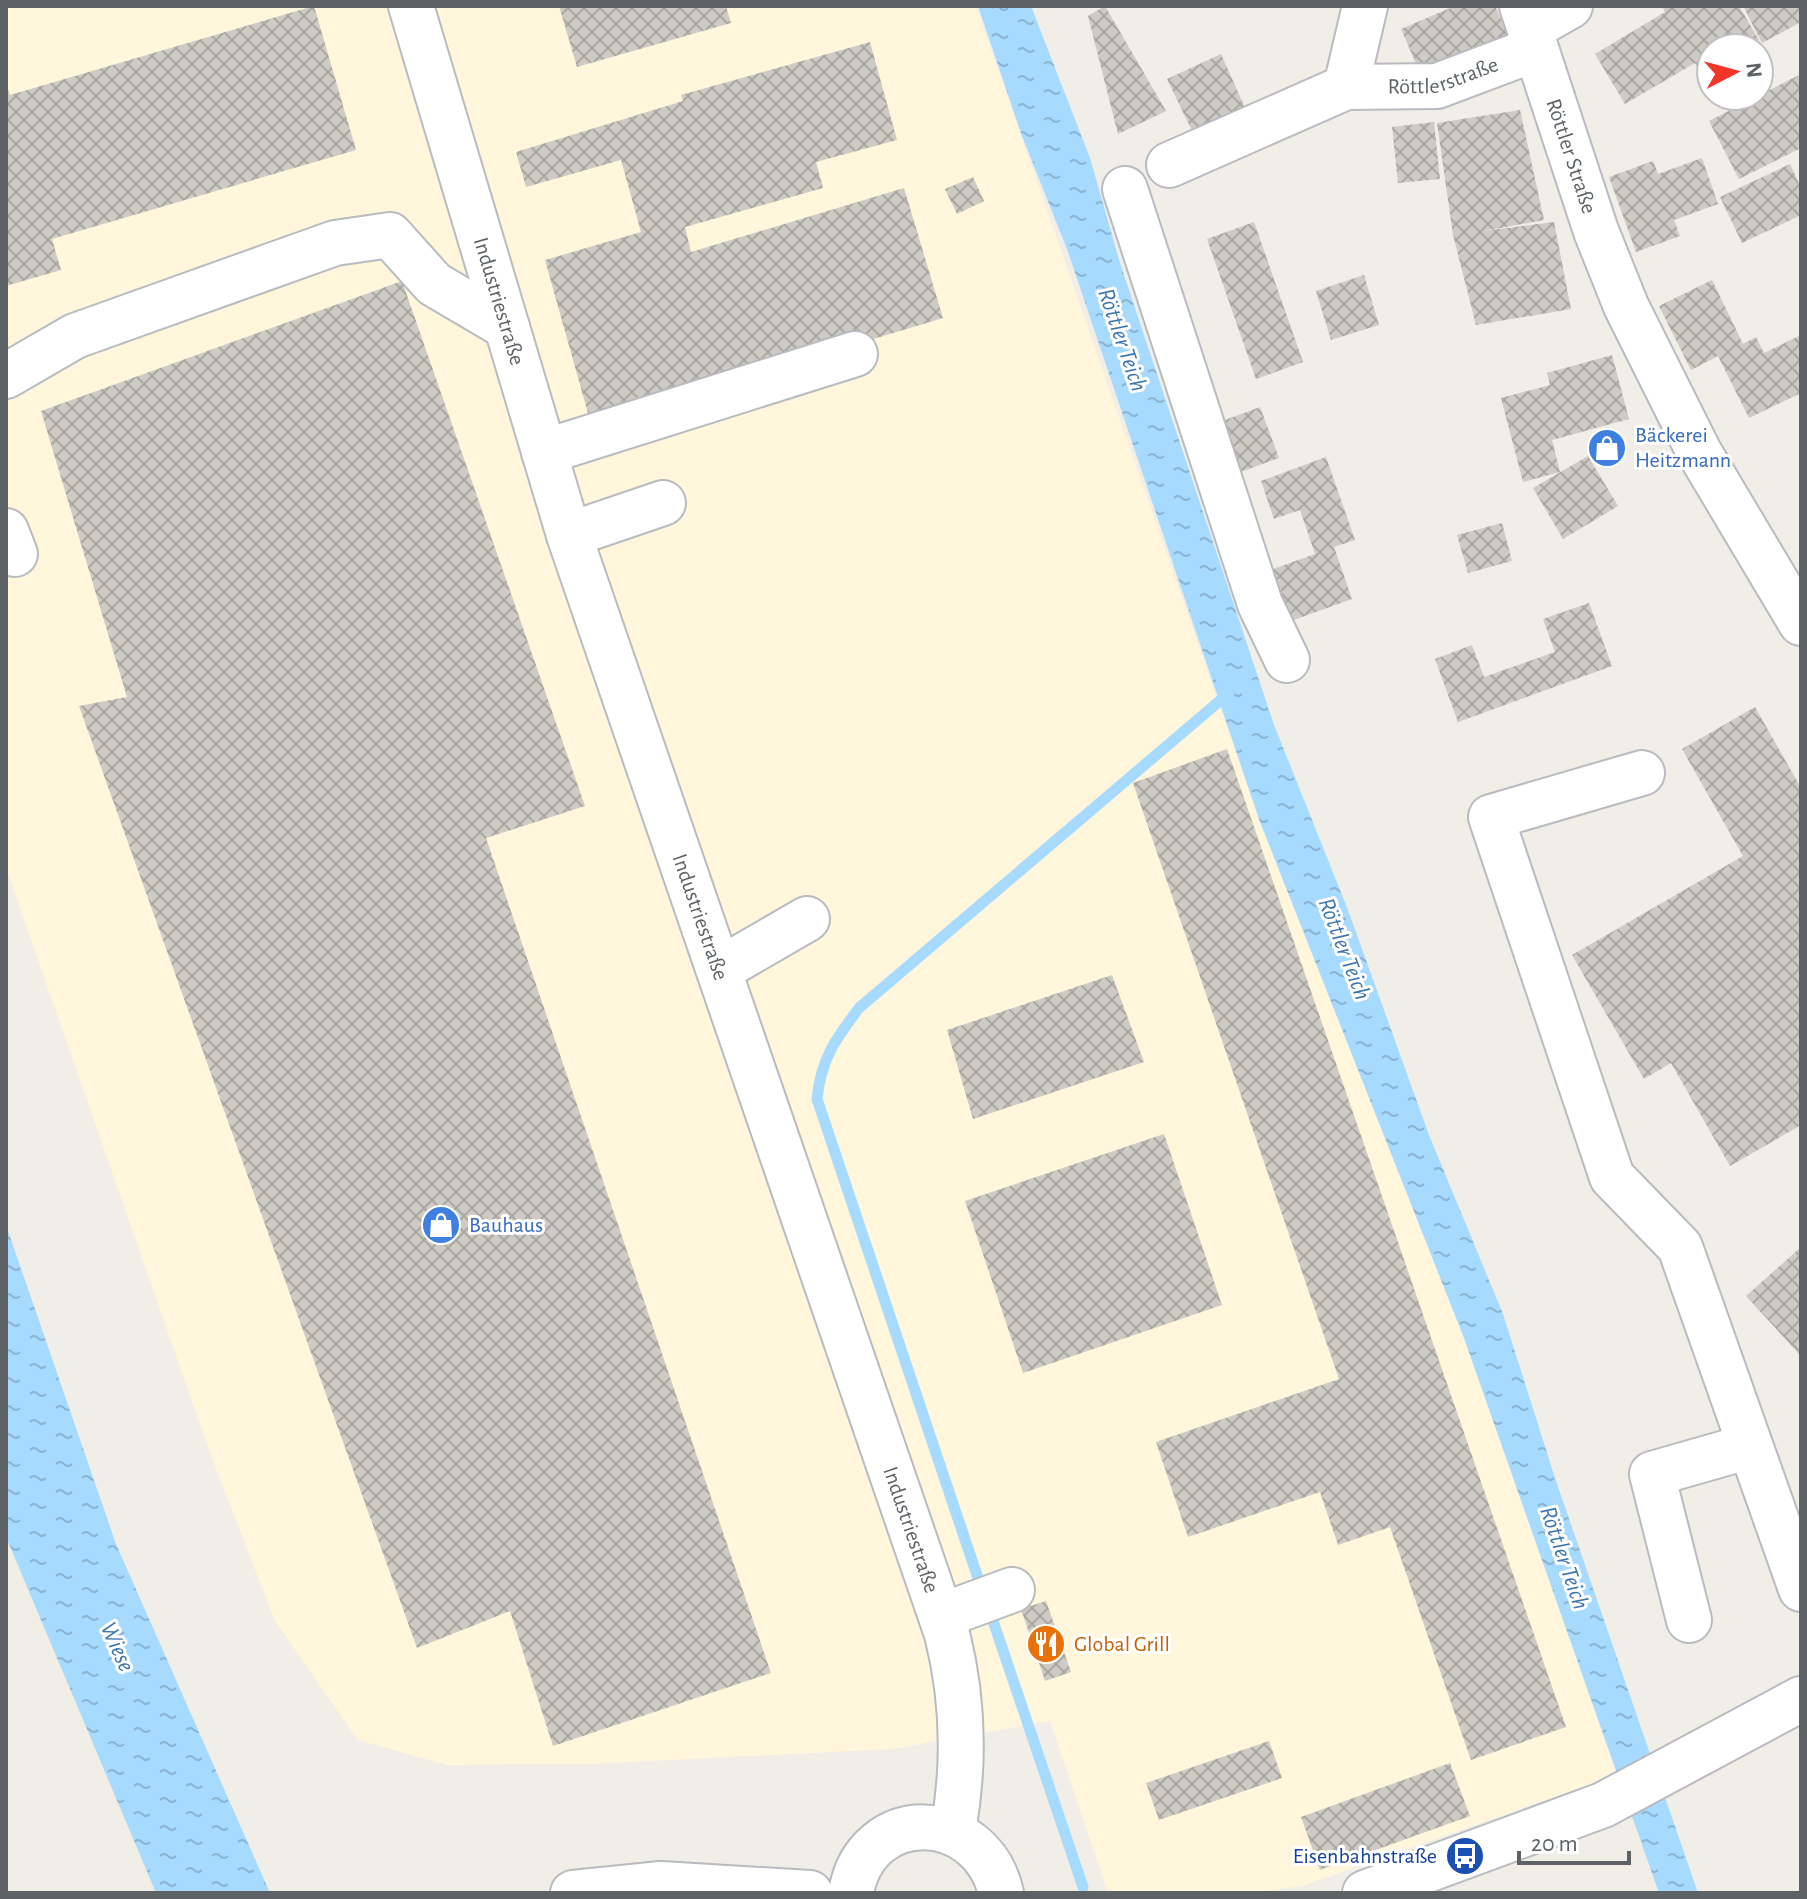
<svg xmlns="http://www.w3.org/2000/svg" width="1807" height="1899" font-family="'Alegreya Sans',sans-serif">
	<style>
		.commercial { fill: #fff6dc }
		.water { fill: url(#water-ripples) }
		.lines { fill: none; stroke-linecap: round; stroke-linejoin: round }
		.stream { stroke: #a7daff; stroke-width: 11 }
		.building { fill: url(#building-cross-hatch) }
		.minor-casing { stroke: #b8bbc0; stroke-width: 48 }
		.minor { stroke: #fff; stroke-width: 44 }
		.labels { text-anchor: middle; dominant-baseline: central; stroke-width: 6; stroke-linejoin: round; paint-order: stroke }
		.street-label { font-size: 22px; fill: #5d6267; stroke: #fff }
		.shop-label { font-size: 22px; fill: #366cbe; stroke: #fff; text-anchor: start }
		.food-label { font-size: 22px; fill: #c56008; stroke: #fff; text-anchor: start }
		.transit-label { font-size: 22px; fill: #164399; stroke: #fff; text-anchor: end }
		.water-label { font-size: 24px; font-style: italic; fill: #3a74af; stroke: #fff }
	</style>
	<defs>
		<pattern id="water-ripples" width="26" height="14" patternUnits="userSpaceOnUse" patternTransform="scale(2)"><rect width="26" height="14" fill="#a7daff"/><path d="M2 4q2-2 4 0t4 0M15 11q2-2 4 0t4 0" fill="none" stroke="#8bb4d2"/></pattern>
		<pattern id="building-cross-hatch" width="8" height="8" patternUnits="userSpaceOnUse" patternTransform="scale(2)"><rect width="8" height="8" fill="#cdcbc4"/><path d="M0 0l8 8M0 8l8-8" fill="none" stroke="#aaa8a3"/></pattern>
	</defs>
	<rect width="100%" height="100%" fill="#f0eee6"/>
	<path class="commercial" d="M6,6h970l284,816 204,516 153,437 -315,111 -47,7h-147l-58,-172 -158,28 -303,15 -142,1 -89,-25 -83,-119 -65,-168 -204,-585z"/>
	<g class="water">
		<path d="M978,6h53l59,152 30,105 154,462 74,185 81,225 74,179 51,161 144,418h-39l-195,-555 -204,-516 -193,-573 -45,-113z"/>
		<path d="M6,1225l110,319 154,349h-114l-150,-356z"/>
	</g>
	<g class="lines">
		<g class="stream">
			<path d="M982,1590l-165,-491c4,-40 18,-59 42,-91l370,-315"/>
			<path d="M988,1606l95,281"/>
		</g>
	</g>
	<g class="building">
		<path d="M314,6l42,144 -304,89 9,31 -55,16v-203l4,12z"/>
		<path d="M559,6h167l5,17 -154,44z"/>
		<path d="M1105,6l61,105 -48,23 -30,-118z"/>
		<path d="M1455,6h40l14,31 -88,38 -20,-46z"/>
		<path d="M1662,6h77l20,34 -14,8h-34v20l-9,6 -7,-11 -70,41 -30,-50 70,-42z"/>
		<path d="M1743,6h58v16l-39,21z"/>
		<path d="M870,42l27,98 -81,22 7,26 -138,39 6,25 213,-64 39,130 -352,106 -46,-164 96,-28 -20,-72 -95,27 -10,-35 167,-51 -2,-6z"/>
		<path d="M1221,54l25,56 -52,25 -27,-56z"/>
		<path d="M1801,74v74l-62,31 -30,-58z"/>
		<path d="M1520,110l24,110 -60,11 70,-9 17,87 -95,16 -23,-90 -16,-112z"/>
		<path d="M1434,122l6,57 -42,4 -6,-56z"/>
		<path d="M1702,158l16,46 -44,16 6,16 -44,16 -27,-75 44,-16 5,13z"/>
		<path d="M1790,164l11,24v27l-59,28 -22,-46z"/>
		<path d="M973,177l11,24 -27,13 -12,-25z"/>
		<path d="M1254,222l49,140 -47,17 -49,-140z"/>
		<path d="M1364,275l15,50 -48,15 -15,-49z"/>
		<path d="M1712,280l31,64 13,-7 8,16 37,-18v58l-52,25 -31,-62 -27,14 -32,-64z"/>
		<path d="M402,281l183,525 -99,32 285,835 -218,73 -43,-135 -93,37 -338,-942 48,-9 -86,-286z"/>
		<path d="M1612,355l17,64 -77,21 8,32 -37,10 -22,-84 49,-13 -3,-12z"/>
		<path d="M1260,407l19,51 -44,16 -18,-51z"/>
		<path d="M1588,456l30,50 -55,33 -30,-51z"/>
		<path d="M1326,457l29,83 -21,7 18,52 -61,22 -18,-52 42,-15 -15,-44 -26,9 -13,-38z"/>
		<path d="M1502,523l10,38 -44,12 -11,-38z"/>
		<path d="M1589,603l23,63 -154,56 -23,-63 37,-14 12,32 71,-25 -12,-33z"/>
		<path d="M1755,707l46,81v337l-71,41 -59,-103 -27,16 -72,-124 171,-99 -61,-107z"/>
		<path d="M1227,749l339,978 -95,33 -81,-233 -52,18 -18,-53 -132,45 -32,-95 183,-63 -206,-596z"/>
		<path d="M1112,975l32,87 -171,57 -26,-89z"/>
		<path d="M1164,1134l58,171 -199,68 -58,-172z"/>
		<path d="M1801,1247v109l-55,-60z"/>
		<path d="M1046,1601l25,71 -26,9 -24,-72z"/>
		<path d="M1269,1741l13,37 -123,42 -13,-37z"/>
		<path d="M1450,1763l20,53 -150,54 -19,-53z"/>
	</g>
	<g class="lines">
		<g class="minor-casing">
			<g id="minor">
				<path id="s1" d="M411,6l158,529 378,1099c17,67 18,130 6,197"/>
				<path id="s2" d="M1522,6l74,225 30,75 73,146 102,171"/>
				<path d="M1531,28l39,-22"/>
				<path d="M1346,87l19,-81"/>
				<path id="s3" d="M1169,165l177,-78 91,-1 98,-37"/>
				<path d="M1125,189l135,415 27,56"/>
				<path d="M6,376l69,-40 260,-93 55,-8 44,49 73,43"/>
				<path d="M544,452l311,-98"/>
				<path d="M6,531l9,23"/>
				<path d="M569,535l94,-32"/>
				<path d="M1642,773l-151,44 121,360 68,70 121,342"/>
				<path d="M719,970l88,-51"/>
				<path d="M941,1616l71,-26"/>
				<path d="M1689,1620l-37,-146 98,-28"/>
				<path d="M573,1893l88,-9 149,9"/>
				<path d="M851,1893c15,-89 130,-86 150,0"/>
				<path d="M1365,1893l238,-88 198,-106"/>
			</g>
		</g>
		<use href="#minor" class="minor"/>
	</g>
	<defs>
		<g id="shop-disc" transform="scale(2)"><circle r="9.5" fill="#3f7fe0" stroke="#fff"/><path d="M-5-2.5h2.3a2.7 3.5 0 0 1 5.4 0H5L5.5 6h-11ZM-1.5-2.5h3a1.5 2.3 0 0 0-3 0Z" fill="#fff"/></g>
		<g id="restaurant-disc" transform="scale(2)"><circle r="9.5" fill="#e8710a" stroke="#fff"/><path d="M-5-6h1v4h1v-4h1v4h1v-4h1v5L-1.5 .5V6h-2V.5L-5-1ZM5-6V6H3V1.5H1.5Q1.5-4 5-6Z" fill="#fff"/></g>
		<g id="bus-disc" transform="scale(2)"><circle r="9.5" fill="#1a4fb4" stroke="#fff"/><path d="M-5-6H5V4H4V6H2V4H-2V6H-4V4H-5ZM-3.5-4V0h7V-4ZM-3.5 1.2v1.5H-2V1.2ZM2 1.2v1.5H3.5V1.2Z" fill="#fff"/></g>
	</defs>
	<g fill-rule="evenodd">
		<use href="#shop-disc" x="1607" y="448"/>
		<use href="#shop-disc" x="441" y="1225"/>
		<use href="#restaurant-disc" x="1046" y="1644"/>
		<use href="#bus-disc" x="1465" y="1856"/>
	</g>
	<g class="labels">
		<g class="street-label">
			<text stroke="none"><textPath href="#s3" startOffset="292">Röttlerstraße</textPath></text>
			<text stroke="none"><textPath href="#s2" startOffset="158">Röttler Straße</textPath></text>
			<text stroke="none"><textPath href="#s1" startOffset="308">Industriestraße</textPath></text>
			<text stroke="none"><textPath href="#s1" startOffset="956">Industriestraße</textPath></text>
			<text stroke="none"><textPath href="#s1" startOffset="1604">Industriestraße</textPath></text>
		</g>
		<g class="shop-label">
			<text x="1635" y="435">Bäckerei<tspan x="1635" dy="25">Heitzmann</tspan></text>
			<text x="469" y="1225">Bauhaus</text>
		</g>
		<g class="food-label">
			<text x="1074" y="1644">Global Grill</text>
		</g>
		<g class="transit-label">
			<text x="1437" y="1856">Eisenbahnstraße</text>
		</g>
		<g class="water-label">
			<text transform="translate(1122 340) rotate(71)">Röttler Teich</text>
			<text transform="translate(1344 949) rotate(69)">Röttler Teich</text>
			<text transform="translate(1564 1558) rotate(71)">Röttler Teich</text>
			<text transform="translate(117 1647) rotate(66)">Wiese</text>
		</g>
	</g>
	<rect width="1807" height="1899" fill="none" stroke="#5d6267" stroke-width="16"/>
	<g transform="translate(1735 72) rotate(84)"><circle r="38" fill="#ffffff" stroke="#bec0c2" stroke-width="2"/>
	<path d="M0-6L14 30L0 20L-14 30Z" fill="#f33629"/>
	<text y="-12" font-size="22" font-weight="bold" text-anchor="middle" fill="#5d6267">N</text>
	</g>
	<path d="M1519 1851v12h110v-12" fill="none" stroke="#5d6267" stroke-width="4"/>
	<text x="1531" y="1851" font-size="24" fill="#5d6267" stroke="#ffffff" stroke-width="6" paint-order="stroke">20 m</text>
</svg>
